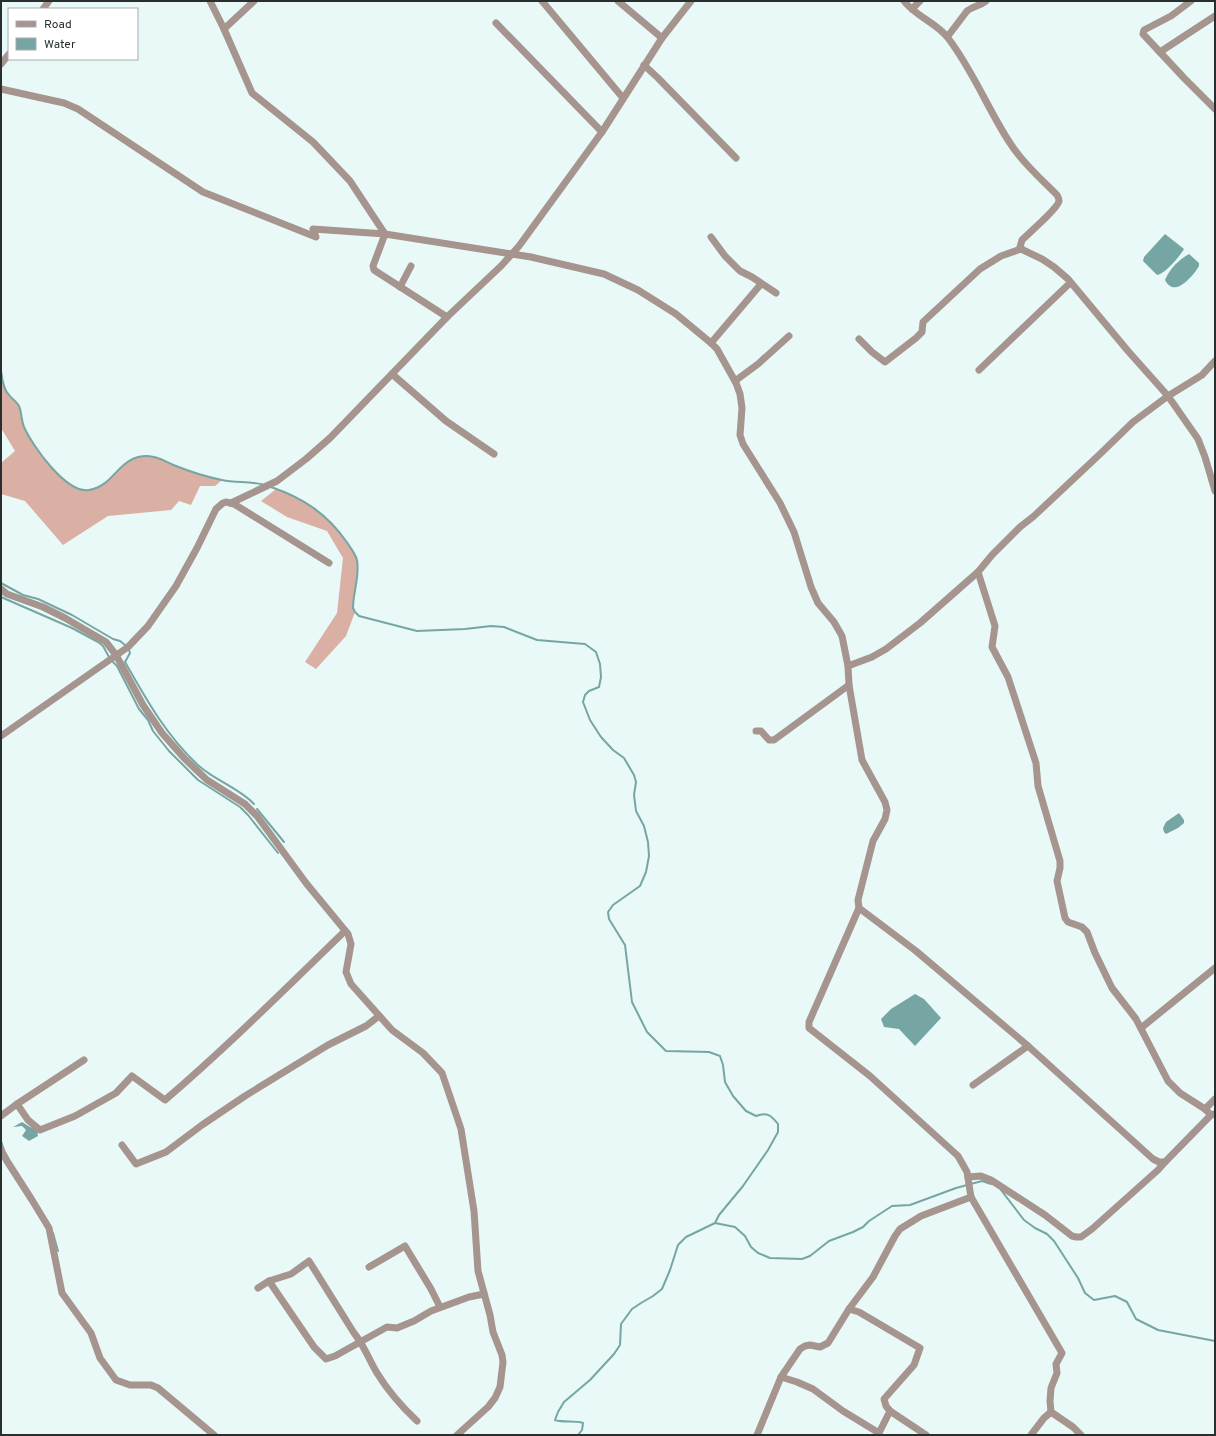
<svg xmlns="http://www.w3.org/2000/svg" width="1216" height="1436" font-family="Overpass,sans-serif">
	<style>
		.forest { fill: #dab0a4 }
		.water { fill: #75a6a4 }
		.lines { fill: none; stroke-linecap: round; stroke-linejoin: round }
		.stream { stroke: #75a6a4; stroke-width: 2 }
		.minor { stroke: #a6948e; stroke-width: 7 }
	</style>
	<rect width="100%" height="100%" fill="#e8f9f8"/>
	<g class="forest">
		<path d="M1,370c1,8 2,19 8,26 3,3 8,6 10,10 3,7 2,14 5,21 8,18 42,67 65,63 25,-4 29,-31 55,-34 16,-1 31,11 46,15 11,4 22,6 32,9l-7,6h-15l-9,19 -12,-4 -8,9 -63,6 -45,29 -38,-44 -24,-7v-31l14,-12 -14,-23z"/>
		<path d="M276,489l17,6 14,8 25,20 8,9 12,17 5,10 1,12 -5,34 2,7 -9,24 -30,33 -11,-7 32,-49 6,-55 -16,-27 -40,-14 -26,-16z"/>
	</g>
	<g class="water">
		<path d="M1165,234l19,15c-4,7 -19,25 -27,26l-14,-14 1,-4z"/>
		<path d="M1189,254l10,9v3c-6,10 -25,33 -34,14 4,-10 13,-20 24,-26z"/>
		<path d="M1179,813l5,7v3l-6,5 -12,6 -2,-2 -1,-4 3,-6z"/>
		<path d="M915,994l9,5 17,19 -26,28 -16,-17 -15,-2 -3,-8 10,-10z"/>
		<path d="M22,1122l8,5 7,2 1,7 -9,5 -7,-5 4,-6 -4,-4 -9,1z"/>
	</g>
	<g class="lines">
		<g class="stream">
			<path d="M1,370c1,8 2,19 8,25 3,4 8,7 10,11 3,7 2,14 5,21 8,18 42,67 65,63 26,-4 29,-34 58,-34 11,0 19,6 29,10 15,6 31,11 46,14 14,3 29,1 43,5"/>
			<path d="M271,487c32,11 55,26 75,54 4,6 9,12 11,19 3,16 -4,32 -4,48l2,4 4,4 58,15 48,-2 26,-3 13,1 33,13 48,4 11,8 4,12 1,13 -2,10 -10,4 -4,4 -2,7 7,18 11,17 12,13 11,8 10,17 2,7 -2,13 2,16 8,15 4,16 1,14 -3,16 -6,14 -27,19 -5,7 1,7 16,26 7,57 15,30 19,19 43,1 11,4 3,9 2,17 8,14 13,15 10,5c11,-4 15,-1 22,8v8l-10,18 -25,36 -24,29 -4,8 -29,14 -8,8 -8,25 -8,19 -9,7 -12,7 -9,6 -11,15 -1,21 -6,9 -24,26 -26,22 -6,10 -3,8c10,3 19,0 28,3l-1,7 -4,5"/>
			<path d="M1,583l22,12 15,4 34,16 41,24 7,2 5,4"/>
			<path d="M1,597l71,31 26,14 5,4 6,11"/>
			<path d="M129,650l1,3 -5,9c21,37 42,75 74,104 17,15 40,22 55,38"/>
			<path d="M112,661l5,5 22,43 9,11 5,11 16,20 29,29 42,27 8,8 30,38"/>
			<path d="M257,809l27,33"/>
			<path d="M1,1141l3,9"/>
			<path d="M1001,1190l23,30 11,8 12,6 7,7 24,37 7,15 9,7 21,-4 12,6 9,17 22,11 57,11"/>
			<path d="M715,1223l20,4 10,9 6,11 7,6 12,5 32,1 8,-3 19,-15 24,-9 10,-5 6,-6 23,-15 18,-1 46,-17 26,-7 9,3"/>
			<path d="M53,1233l5,18"/>
		</g>
		<g class="minor">
			<path d="M210,1l14,28 28,64 61,49 37,39 35,53 -12,32 1,4 73,47"/>
			<path d="M542,1l81,97"/>
			<path d="M618,1l44,37"/>
			<path d="M904,1c12,16 32,21 44,37 24,31 39,69 60,102 13,21 32,38 49,55 1,2 2,3 2,6 -1,7 -30,32 -37,39l-2,7 3,3 19,9 12,8 14,12 60,72 40,45 30,43 7,18 10,34"/>
			<path d="M1191,1l-20,15 -27,14 -1,4 41,44 31,31"/>
			<path d="M43,9l6,-8"/>
			<path d="M912,9l8,-8"/>
			<path d="M496,23l106,109"/>
			<path d="M224,29l30,-28"/>
			<path d="M948,36l19,-25c6,-5 13,-5 19,-10"/>
			<path d="M1160,52l55,-36"/>
			<path d="M1,64l8,-10"/>
			<path d="M644,65l14,13 78,80"/>
			<path d="M1,89l63,14 14,6 125,83 113,45 -3,-8 72,5 146,23 73,17 34,16 38,24 35,29 6,6 19,34 4,11 2,14 -2,27 3,9 37,59 14,29 17,55 7,16 16,19 8,14 6,30 1,19 13,75 23,42 2,8 -2,9 -12,22 -15,59 1,8 57,43 112,95 125,113 6,3h6l46,-47 4,-1"/>
			<path d="M711,237l14,19 15,15 12,6 24,16"/>
			<path d="M400,287l11,-21"/>
			<path d="M859,339l13,13 13,10 31,-24 6,-6 1,-10 57,-53 21,-13 20,-7"/>
			<path d="M711,343l50,-59"/>
			<path d="M979,370l91,-87"/>
			<path d="M392,374l54,47 48,33"/>
			<path d="M735,381l23,-17 31,-28"/>
			<path d="M231,503l46,-22 29,-22 24,-21 117,-121 54,-51 18,-20 83,-114 60,-94 29,-37"/>
			<path d="M978,572l17,54 -3,21 16,30 28,86 2,23 22,75v7l-3,13 8,37 3,4 14,5 5,5 8,21 17,35 24,31 32,62 12,12 25,16 6,6"/>
			<path d="M1,589l6,5 36,13 22,11 41,24 10,13 27,50 19,28 22,25 23,22 38,24 12,12 49,67 42,51 3,10 -5,28 5,12 41,46 31,23 19,20 19,56 13,82 4,60 12,44 3,17 9,23 1,7 -3,25 -5,11 -7,9 -31,28"/>
			<path d="M848,666l24,-9 14,-8 34,-26 58,-51 14,-17 28,-28 14,-11 65,-61 34,-33 35,-26 34,-21 13,-14"/>
			<path d="M756,731h5l8,9h5l75,-55"/>
			<path d="M1,736l127,-89 20,-21 28,-40 21,-38 19,-39 7,-6 3,-1 8,2 95,59"/>
			<path d="M1141,1028l74,-60"/>
			<path d="M973,1085l55,-39"/>
			<path d="M17,1104l67,-44"/>
			<path d="M1205,1109l10,-10"/>
			<path d="M1,1116l16,-12 11,16 12,10 35,-14 41,-23 16,-17 33,24c63,-54 121,-112 180,-169"/>
			<path d="M122,1145l14,19 30,-12 36,-27 43,-29 83,-51 38,-19 13,-10"/>
			<path d="M1,1150l6,11 25,39 17,28 13,65 29,40 9,25 16,22 14,5h21l7,3 56,47"/>
			<path d="M968,1177l13,-1 10,4 54,35 27,21 4,1h5l11,-8 66,-59 7,-8"/>
			<path d="M971,1197l91,156 -6,11 1,9 -6,15 -1,13 1,11 22,15 8,8"/>
			<path d="M369,1267l36,-21 26,43 9,18"/>
			<path d="M269,1281l22,-7 18,-13 45,72c10,12 15,27 23,40 11,18 24,33 40,48"/>
			<path d="M258,1288l11,-7 45,66 12,12 9,-3 52,-29 10,1 17,-7 17,-10 38,-14 15,-3"/>
			<path d="M849,1309l10,3 61,36 -6,17 -30,34 2,7 4,5"/>
			<path d="M781,1377l16,5 16,7 30,22 36,22 11,-22 36,24"/>
			<path d="M757,1435l24,-58 19,-28 5,-3 5,-1 10,2 8,-4 21,-34 24,-32 22,-41 5,-7 21,-13 50,-19 -4,-25 -9,-16 -88,-80 -61,-48v-6l50,-114"/>
			<path d="M1031,1435l13,-17 7,-6"/>
		</g>
	</g>
	<rect width="1216" height="1436" fill="none" stroke="#292f2f" stroke-width="4"/>
	<rect x="8" y="8" width="130" height="52" fill="#ffffff" stroke="#a9acac"/>
	<rect x="16" y="21" width="20" height="6" fill="#a6948e" stroke="#a9acac"/>
	<text x="44" y="28" font-size="12" fill="#292f2f">Road</text>
	<rect x="16" y="38" width="20" height="12" fill="#75a6a4" stroke="#a9acac"/>
	<text x="44" y="48" font-size="12" fill="#292f2f">Water</text>
</svg>
